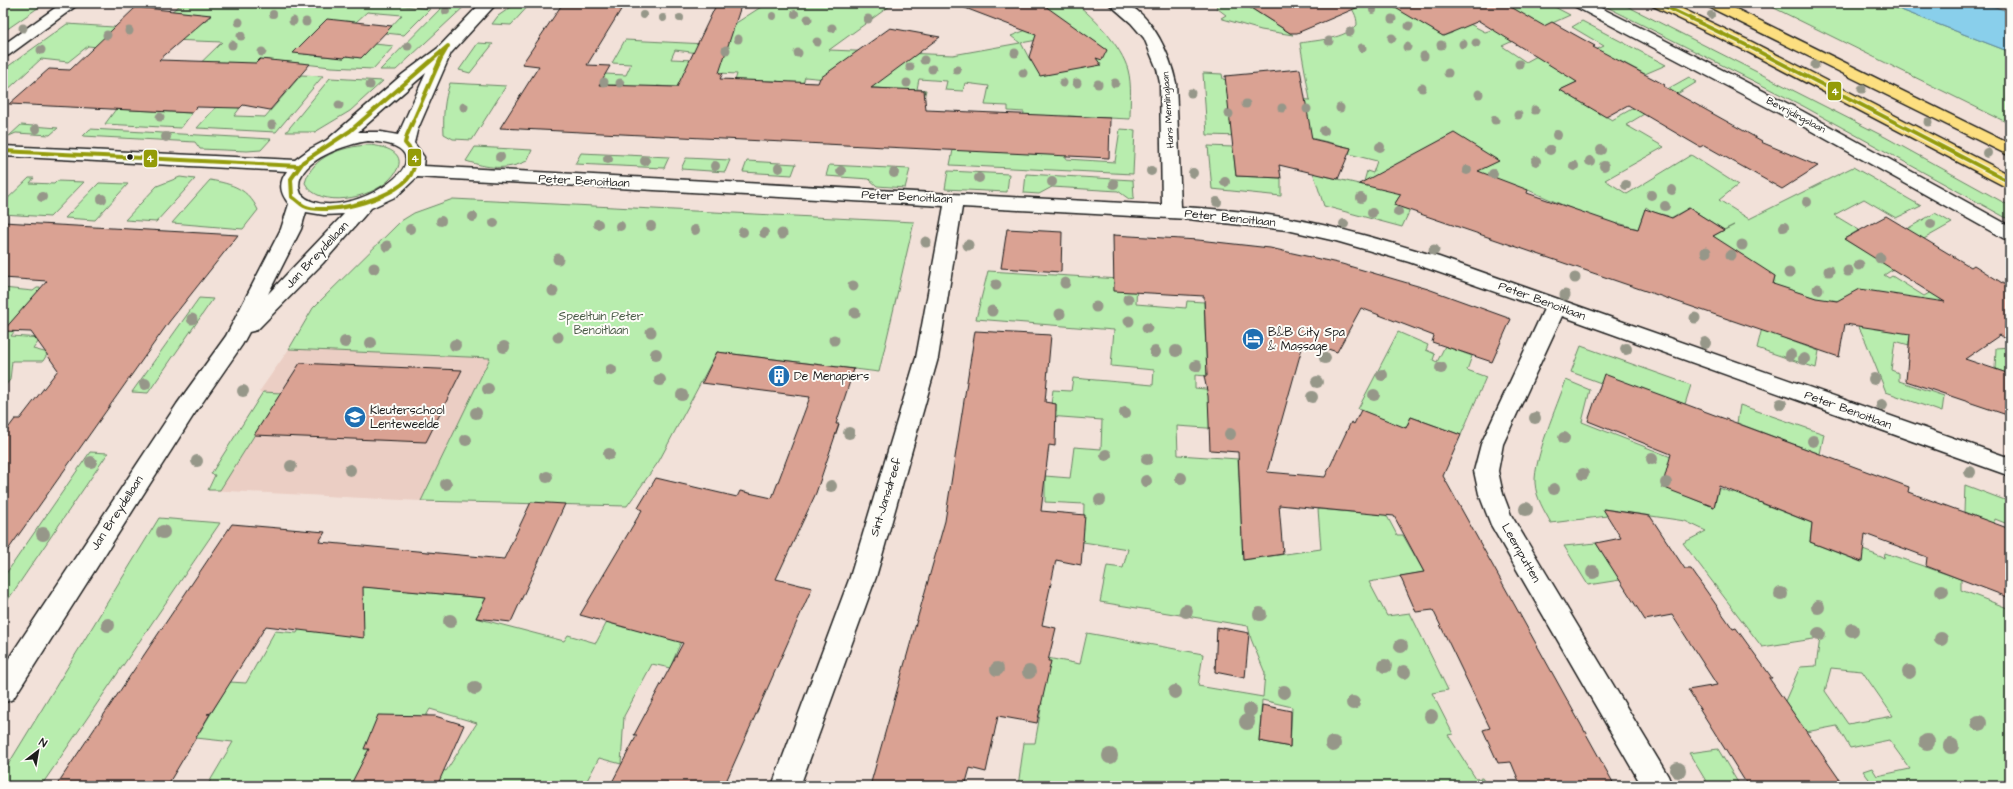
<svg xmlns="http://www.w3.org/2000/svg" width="2013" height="789" font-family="'Architects Daughter',sans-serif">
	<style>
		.built { fill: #ebcec4 }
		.green { fill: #b8edae; stroke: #6a8465; fill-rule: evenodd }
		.water { fill: #89cfeb; stroke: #5d8798 }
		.building { fill: #daa293; stroke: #1c1c1c }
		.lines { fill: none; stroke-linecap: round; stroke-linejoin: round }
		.minor-casing { stroke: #1c1c1c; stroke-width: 3 }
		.major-casing { stroke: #1c1c1c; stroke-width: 3 }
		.minor { fill: #fdfcf7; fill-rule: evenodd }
		.major { fill: #fddf80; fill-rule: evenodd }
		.bus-1-casing { stroke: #fdfcf7; stroke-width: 6 }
		.bus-1 { stroke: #949c08; stroke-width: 4 }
		.tree { fill: #969789 }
		.bus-dot { fill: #1c1c1c; stroke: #fdfcf7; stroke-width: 1.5 }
		.labels { text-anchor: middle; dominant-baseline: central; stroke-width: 4; stroke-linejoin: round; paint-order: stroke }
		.far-street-label { font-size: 10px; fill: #1c1c1c; stroke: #fdfcf7 }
		.street-label { font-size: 12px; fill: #1c1c1c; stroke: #fdfcf7 }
		.park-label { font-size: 12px; fill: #4b5b48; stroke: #fdfcf7 }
		.poi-label { font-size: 12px; fill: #1c1c1c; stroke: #fdfcf7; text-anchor: start }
		.line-badge { stroke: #fdfcf7; stroke-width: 1.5 }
		.badge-label { font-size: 11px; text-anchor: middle; font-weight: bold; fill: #fff }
	</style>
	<rect width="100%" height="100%" fill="#f2e1d9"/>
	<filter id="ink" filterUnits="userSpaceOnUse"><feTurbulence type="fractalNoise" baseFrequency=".025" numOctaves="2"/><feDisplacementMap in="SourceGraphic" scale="8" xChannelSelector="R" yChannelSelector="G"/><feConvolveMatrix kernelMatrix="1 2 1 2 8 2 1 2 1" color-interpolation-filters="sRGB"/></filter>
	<g filter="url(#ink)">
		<path class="built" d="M289,349l202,9 -70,143 -213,-11 7,-15 -4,-1 52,-81 -4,-1z"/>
		<g class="green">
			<path d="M3,3h42l-42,29z"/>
			<path d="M183,3h123l21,2 3,-2h48l52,6 -26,26 -19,-2 17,-18 -35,-3 -11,10 -52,32 39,4 31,-14 20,2 -21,23 -42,-2 -71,-8 -4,4 -77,21 43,-42 -51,-2 -63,8 -20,-2 -20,16 -27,-3 -38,35v-24l64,-46 62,4 61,-7 14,1 7,-6 -39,-5z"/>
			<path d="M446,3h22l-72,67h-16z"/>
			<path d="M517,3h14l-20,22 -19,-1 6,-8z"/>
			<path d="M738,3h156l-65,47 124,5 67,-12 -9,-7 28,-11 2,-22h34c19,14 47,44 53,67 4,15 2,34 2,49l-62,-3 -2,43 49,3 5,-33 15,1 -2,44 -183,-9 3,-15 70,-32 1,-6 -16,-1v-5l-23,-1 4,-19 -24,-3 -2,8 -18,-1 2,-9 -28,-2 -2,10 9,1 -6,26 -35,-6 6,-21 -32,-2 -22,-7 -32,-3 -7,23 -20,-19h-14l-4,8 -25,-8 2,-7 -35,-2 -8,17 -37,-3 -3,8 -35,-9h-20l6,-11 21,1 5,-11 -19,-1 13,-23 101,5 10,-22 25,-16zM1048,38l-10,21 -8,1 -9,-17zM675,50l24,3 -4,7 -24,-1z"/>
			<path d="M1217,3h26l50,32 -32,-5 -38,-11 -2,-1 5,-3 -8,-6z"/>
			<path d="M1347,3h53l15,16 28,17 9,-3 12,-12 21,11 10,-3 9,-26h43l23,12 -68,31 24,16 11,-6 21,12 46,-22 -32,-19 10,-6 84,44 -21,9 -25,-13 -59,29 51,30 77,-43 8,5 -71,43 38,22 -59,33 22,14 64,-39 47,30 -19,15 30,19 104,-52 68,39 -25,12 -32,-19 -30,16 25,15 -15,9 22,13 69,-39 17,10 -62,35 7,9 -13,8 5,3 3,-2 32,20 19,-11 12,7 -51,29 44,13 -39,7v4l-14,-4 -4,29 8,3v8l45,15 -2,16 -56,-20 -20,-50 -19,-40 -15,-2 -1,3 -35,-11 -10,47 33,12 -3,17 -59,-20 18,-72 -24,-4 -38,-36 21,-11 -10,5 -35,-22 -22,12 1,-4 -15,-4 -7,-5 -8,22 -20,-6 -3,7 -43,-21 -44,-19 -116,-13 -18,28 16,5 -8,17 -78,-21 -13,-40 14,10 38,9 4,-14 6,2 4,-12 -28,-7 2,-6 -40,-10 -104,-3 -4,-62 19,1 1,5 53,19 34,2 -10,-57c19,-3 44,-4 57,-18 0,-10 -4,-15 -10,-22z"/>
			<path d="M1599,3h22l264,134 125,69v14l-207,-114z"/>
			<path d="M1764,3h119l127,49v72z"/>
			<path d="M478,43l15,1 -23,29 -11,-3z"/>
			<path d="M247,73l-9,35h2l-6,8 31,1 36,-42 22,1 -47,56 -79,-4z"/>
			<path d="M330,78l53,3 -33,30 -35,21h-29z"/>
			<path d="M450,83l56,3 -34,54 -19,-1 -9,-5c-1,-18 0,-34 6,-51z"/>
			<path d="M116,109l76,4 -11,15 -76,-4z"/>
			<path d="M21,125l37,3 -8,7 -34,-2 -7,3z"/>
			<path d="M90,129l181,10 -10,11 -14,1 -47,-2 -5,-7 -112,-6z"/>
			<path d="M367,145c23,1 46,11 22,35 -18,18 -70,30 -84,3 7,-27 37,-36 62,-38z"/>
			<path d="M1208,146l25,1 3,29 45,2v18l-69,-7z"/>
			<path d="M475,147l57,3 -5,11c-22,10 -39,7 -61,0z"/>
			<path d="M581,153l88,4 -5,11 -89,-4z"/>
			<path d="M686,158l44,2 -5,12 -44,-3z"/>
			<path d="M747,161l49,3 -4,11 -49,-3z"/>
			<path d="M829,165l81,4 -5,19 -28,-2 -8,-7 -43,-3z"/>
			<path d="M948,171l61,3 -2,18 -62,-3z"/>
			<path d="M1026,174l107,6 1,18 -5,1 -11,-8 -66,-4 -13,7 -15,-1z"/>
			<path d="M180,177l15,2 -39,43 -31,-2 32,-34z"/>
			<path d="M29,178h5l-4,5 24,1 3,-3 27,1 -34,35 -47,-3v-11z"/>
			<path d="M210,180c23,4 38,9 48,30l-15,19 -71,-6z"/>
			<path d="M99,183l29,1 -33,36 -30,-2z"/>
			<path d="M453,199l461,23 -35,150 -162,-20 -58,109 -32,45 -206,-5 69,-143 -201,-9 24,-41 88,-87 13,-8z"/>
			<path d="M988,271l149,9 -1,24 50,4 1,-7 17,1 3,74 -12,-1v13l39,4 2,38 -59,-4 1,29 60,4 5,101 78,-11 -3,-40 44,4 -4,-32 21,20 18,34h6l21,37 -55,10 18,34 23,-3 38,77 -16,3 21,41 -5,1 28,44 6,-1 5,8h-469l6,-43h11l7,-40 -76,-15 10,-43 104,19 7,-31 116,21 -5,32 65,11 2,-24 -14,-34 -3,-13 -148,-24 7,-36 16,2 5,-19 -45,-7 1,-38 -39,-2v-26l25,2 4,-31 27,2 1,-29 -54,-4v-5h8v-7h-5l2,-14 18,1 2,-13 80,7 1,-15 -43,-4 3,-36 -138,-11zM1262,700l30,7 -2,40 -31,-6z"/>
			<path d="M3,288l30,3 4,-3h11l-37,48 30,2 -8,11 15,4 -5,8h-31l-2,19 -7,8z"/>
			<path d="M199,298l14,1 -65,94 -16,-1z"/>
			<path d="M1398,332l30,13 -2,5 9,4 -2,6 4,2 8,-16 27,10 -5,14 19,7 -25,58 -50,-18 -6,12 -47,-20z"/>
			<path d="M1581,346l110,39 -6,19 -84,-21 -30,-11z"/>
			<path d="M2010,347v27l-15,-5 1,-21z"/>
			<path d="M1566,380l24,10 -8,32 89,35 20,41 23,9 5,-19 14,5 1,-5 29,16 49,19 -2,19 51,20 2,-12 21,8 1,-5 76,26v11l49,19v177h-136l-11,-15 9,-3 5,8 33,-7 -21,-29 -39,8 -13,-22 -31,6 -21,-31 15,-34 16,-1 4,-28 -58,9 -79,-104 23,-12 -21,-10 -81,-12 3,7 -56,7c-7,-13 -15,-25 -16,-40 -1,-25 22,-77 31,-103zM1831,668l31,3 31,45 -45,8 -23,-33z"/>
			<path d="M263,392l18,1 -61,97h-12l7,-15 -4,-1z"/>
			<path d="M1740,405l84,29 -4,20 -83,-31z"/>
			<path d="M90,452l18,1 -105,154v-29z"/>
			<path d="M1965,485l45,17v23l-15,-6 -1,5 -30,-12z"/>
			<path d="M159,518l61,5 -179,263h-38v-13z"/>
			<path d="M1596,543l24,37 -32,5 -24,-39z"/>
			<path d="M323,583l163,15 -10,20 88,23 4,-6 28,8 11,-21 19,6 9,-18 54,13 -19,45 -18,-4 -28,52 -3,48 -22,-6 -15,28h-377l26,-44 -37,-4 34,-56 16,1 29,-52 22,2zM430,709l47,14 -31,48 -44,-13z"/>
			<path d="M1718,749l22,37h-31l-20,-33z"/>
		</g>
		<path class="water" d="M1883,3h101l26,9v40z"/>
		<g class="building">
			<path d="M563,3h62l-38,62 23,1 -11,19 78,2 40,-84h25l-23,70h4l-3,6 98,4 2,-5 70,-50 50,9 -69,51 53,2 2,20 184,8 -1,40 -609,-30 39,-62 -17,-2z"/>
			<path d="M961,3h80l66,47 -5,10 -6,-2 5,7 -61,11 -11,-19 7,-22 -76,-29z"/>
			<path d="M1243,3h125l-71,30h-7z"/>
			<path d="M1387,3h133l-9,4 33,19 8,-4 43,24 -2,1 72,38 -2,1 99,55 -1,1 57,24 -36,23 -78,-44 -4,2 -72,-42 -22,12 -46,-27 17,-8 -98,-61 -36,15z"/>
			<path d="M136,7l75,8 -52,45 97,3 4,-4 50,5 -40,46 -27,-5 -3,3 -43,-1 -5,6 -183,-9 40,-35 21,1z"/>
			<path d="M327,19l65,7 -31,32 -15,-2 -2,2 -51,-5z"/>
			<path d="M1300,69l12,70 39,9 -13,31 -59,-14 2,13 -45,-2 -11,-100z"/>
			<path d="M1454,133l45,28 -21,10 50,19 -1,3 90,31 21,5 7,-20 27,9 17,-10 35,22 -11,6 62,40 -2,8 43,14 21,3 22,-12 86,13 -101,-63 42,-23 85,51 3,-2 36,23v54l-10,-7 -35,24 45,15v42l-104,-35 4,-47 -65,-10 -6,33 -445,-152 7,-11 -42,-10z"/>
			<path d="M3,222l235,13 -69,87 -166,235v-122l12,-16h5l38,-49 -27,-38 -28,-1 44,-50 -44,-3z"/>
			<path d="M1007,229l55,3 -1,40 -60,-4z"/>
			<path d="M1113,235l85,5 72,8 72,16 86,25 83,30 -19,43 -60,-20 2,-6 -73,-28 -24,44 -33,-11 -37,131 58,5 26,-55 3,2 7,-14 45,18 5,-11 50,18 -18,41 172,310h-94l-10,-24 -13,1 -15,-33 7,-2 -57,-118 -17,2 -16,-36 24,-4 -30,-56 -115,-11 4,49 -40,6 -5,-108 -28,-2 -2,-54 -4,-20h3l-3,-80 -90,-5z"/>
			<path d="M975,331l76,4 -6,67 11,2 -1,42 -6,-1 -8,66 44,4 -4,50 -25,-5 -14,65 14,3 -8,33h3l-14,62 -39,-7 -12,56 -16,-4 -5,18h-95l75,-265z"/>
			<path d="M717,352l137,17 -18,55h3l-23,69 -40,86 36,9 -88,198h-114l27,-51h-3l49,-92 -103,-28 62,-105 -4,-2 18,-30 81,19 3,-6 32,7 38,-101 -108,-14z"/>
			<path d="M300,363l40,2 122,5 -36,72 -172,-7z"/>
			<path d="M1604,374l305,113 -1,5 102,37v69l-84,-32 1,-9 -62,-23 -3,28 -52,-20 2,-19 -93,-37 -5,21 -52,-20 9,-33 -83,-33z"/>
			<path d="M531,502l34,2 -54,118 -35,-4 10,-20 -123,-11 1,51 -98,-12 -55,87 -4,1h3l-43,72h-111l176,-262 93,8 -6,10 185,17z"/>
			<path d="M1603,509l47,7 35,53h6l42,60 3,-1 36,50h-3l75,108h-96l-60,-96 29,-5 -45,-70 -27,5 -49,-77 25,-5z"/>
			<path d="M1217,627l32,6 -4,45 -30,-6z"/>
			<path d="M1262,705l29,6 -1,36 -31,-6z"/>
			<path d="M378,715l57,1 29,9 -27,61h-87l19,-37h-5z"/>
		</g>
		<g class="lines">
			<g class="minor-casing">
				<g id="minor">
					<path d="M62,3h18l-71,52 -6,2v-12z"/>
					<path d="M481,3h16l-46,50 -34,78 -3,12 10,14 -1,9 739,39 -2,-122 -3,-14 -13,-31 -13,-15 -23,-20c6,0 14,-2 19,1 27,14 43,51 49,79l5,124c36,2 72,5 107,11 51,9 101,24 151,39l571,201v18l-448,-160 -59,128 -5,27 5,23 8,21 157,261 4,10h-30l-151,-261 -12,-31 -5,-23 7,-27 63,-135 -135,-47 -73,-21 -49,-11 -99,-11 -226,-12 -24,151 -62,219 -76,209h-28l78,-209 66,-219 28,-152 -527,-29 -20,19 -26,12 -48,55 -66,67 -8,2 -7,13 -49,71 -180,283 -10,4v-36l174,-263 49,-68 55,-107 8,-25c-9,-11 -11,-21 -2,-33l-284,-15v-10l292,14 15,-11 17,-9 76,-66 35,-26zM426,73l-28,62 -17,-3h-23zM368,141c102,7 -30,92 -67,53 -13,-31 45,-50 67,-53zM306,212l18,3 20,-1 -76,80 33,-65z"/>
					<path d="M1571,3h20l48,24 163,84 208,115v14l-7,-2 -213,-119 -216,-113z"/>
				</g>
			</g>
			<g class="major-casing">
				<g id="major">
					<path d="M1650,3h20l82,39 258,133v13l-6,-2 -264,-138 -87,-42z"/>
					<path d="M1704,3h20l286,141v12l-303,-150z"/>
				</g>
			</g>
			<use href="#minor" class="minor"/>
			<use href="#major" class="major"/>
			<g class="bus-1-casing">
				<g id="bus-1">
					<path d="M1658,3l88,42 264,137"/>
					<path d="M448,46l-7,12 -34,77 -2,8 10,12c-1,5 0,11 -2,15 -8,27 -86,47 -109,36 -4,-2 -8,-7 -12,-9l-1,-18 12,-17 47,-31z"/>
					<path d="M3,151l295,15"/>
				</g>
			</g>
			<use href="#bus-1" class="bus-1"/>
		</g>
		<g class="tree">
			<circle cx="1373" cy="10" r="4"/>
			<circle cx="446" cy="11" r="4"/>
			<circle cx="273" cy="14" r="4"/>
			<circle cx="795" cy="14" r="4"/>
			<circle cx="643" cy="15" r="4"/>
			<circle cx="1711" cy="15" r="4"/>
			<circle cx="773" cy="16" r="4"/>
			<circle cx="663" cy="18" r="4"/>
			<circle cx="680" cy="18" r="4"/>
			<circle cx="808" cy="19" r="4.5"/>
			<circle cx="868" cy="19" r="4.5"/>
			<circle cx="1392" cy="19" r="4.5"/>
			<circle cx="293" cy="21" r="4.5"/>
			<circle cx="239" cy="22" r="4.5"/>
			<circle cx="306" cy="22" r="4.5"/>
			<circle cx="1409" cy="26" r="4.5"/>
			<circle cx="23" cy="28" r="4.5"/>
			<circle cx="832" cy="28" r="4.5"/>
			<circle cx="129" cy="31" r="4.5"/>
			<circle cx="1350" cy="32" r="4.5"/>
			<circle cx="107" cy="35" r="4.5"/>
			<circle cx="241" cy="36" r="4.5"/>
			<circle cx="1392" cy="38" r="4.5"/>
			<circle cx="738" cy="39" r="4.5"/>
			<circle cx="1329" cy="41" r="4.5"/>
			<circle cx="817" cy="42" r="4.5"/>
			<circle cx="1476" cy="43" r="4.5"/>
			<circle cx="1463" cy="44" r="4.5"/>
			<circle cx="232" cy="45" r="4.5"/>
			<circle cx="1441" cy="45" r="4.5"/>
			<circle cx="408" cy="46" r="4.5"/>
			<circle cx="1407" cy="47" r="4.5"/>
			<circle cx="1362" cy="48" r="4.5"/>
			<circle cx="41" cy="50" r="4.5"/>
			<circle cx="726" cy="50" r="4.5"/>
			<circle cx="262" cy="52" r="4.5"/>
			<circle cx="798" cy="53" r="4.5"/>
			<circle cx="1015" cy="53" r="4.5"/>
			<circle cx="1424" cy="56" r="4.5"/>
			<circle cx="924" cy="60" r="4.5"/>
			<circle cx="1519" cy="64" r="4.5"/>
			<circle cx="1815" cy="65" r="4.5"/>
			<circle cx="910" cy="67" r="4.5"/>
			<circle cx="932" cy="69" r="4.5"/>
			<circle cx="957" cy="70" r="4.5"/>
			<circle cx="1023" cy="73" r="4.5"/>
			<circle cx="1448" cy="73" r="4.5"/>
			<circle cx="604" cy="82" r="4.5"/>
			<circle cx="620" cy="83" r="4.5"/>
			<circle cx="907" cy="83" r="4.5"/>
			<circle cx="1063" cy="83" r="4.5"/>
			<circle cx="1077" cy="83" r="4.5"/>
			<circle cx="1115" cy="83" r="4.5"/>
			<circle cx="1098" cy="84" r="4.5"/>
			<circle cx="370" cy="85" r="4.5"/>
			<circle cx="1422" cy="88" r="4.5"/>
			<circle cx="1862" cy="89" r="4.5"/>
			<circle cx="1191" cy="93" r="4.5"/>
			<circle cx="1479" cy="94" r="4.5"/>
			<circle cx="1246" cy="104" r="4.5"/>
			<circle cx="339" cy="105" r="4.5"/>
			<circle cx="464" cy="107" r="4.5"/>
			<circle cx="1282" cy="108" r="4.5"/>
			<circle cx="1340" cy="108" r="4.5"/>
			<circle cx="1307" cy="109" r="4.5"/>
			<circle cx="1535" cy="110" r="4.5"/>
			<circle cx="1229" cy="114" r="4.5"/>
			<circle cx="1518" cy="115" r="4.5"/>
			<circle cx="160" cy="117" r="4.5"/>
			<circle cx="1495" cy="120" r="4.5"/>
			<circle cx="1928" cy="122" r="4.5"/>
			<circle cx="272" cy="125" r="4.5"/>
			<circle cx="36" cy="129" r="5"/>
			<circle cx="1324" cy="131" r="5"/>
			<circle cx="1557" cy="135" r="5"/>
			<circle cx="166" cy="137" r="5"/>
			<circle cx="1380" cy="147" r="5"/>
			<circle cx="1550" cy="150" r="5"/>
			<circle cx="1601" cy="150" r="5"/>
			<circle cx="1987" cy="153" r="5"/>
			<circle cx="500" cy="157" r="5"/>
			<circle cx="608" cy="159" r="5"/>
			<circle cx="645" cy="161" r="5"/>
			<circle cx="1536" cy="161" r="5"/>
			<circle cx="1590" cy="161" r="5"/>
			<circle cx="715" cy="166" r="5"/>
			<circle cx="1574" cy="166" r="5"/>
			<circle cx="1604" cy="166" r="5"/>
			<circle cx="779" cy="168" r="5"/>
			<circle cx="1467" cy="170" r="5"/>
			<circle cx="841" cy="171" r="5"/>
			<circle cx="1151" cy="171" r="5"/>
			<circle cx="894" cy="173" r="5"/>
			<circle cx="1193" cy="173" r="5"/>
			<circle cx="1493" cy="174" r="5"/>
			<circle cx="979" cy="178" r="5"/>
			<circle cx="1052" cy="182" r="5"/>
			<circle cx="1225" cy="182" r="5"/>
			<circle cx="1114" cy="184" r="5"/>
			<circle cx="1626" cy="185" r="5"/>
			<circle cx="1672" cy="190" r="5"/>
			<circle cx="1651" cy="195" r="5"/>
			<circle cx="42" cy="197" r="5"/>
			<circle cx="1361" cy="198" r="5"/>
			<circle cx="102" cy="199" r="5"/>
			<circle cx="1217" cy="202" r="5"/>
			<circle cx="1807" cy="202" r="5"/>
			<circle cx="1665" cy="206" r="5"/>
			<circle cx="1398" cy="212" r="5"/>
			<circle cx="1372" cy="213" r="5"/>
			<circle cx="473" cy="217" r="5"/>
			<circle cx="441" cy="221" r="5"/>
			<circle cx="494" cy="223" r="5"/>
			<circle cx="598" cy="224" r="5"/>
			<circle cx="1344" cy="224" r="5"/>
			<circle cx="1931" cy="224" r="5"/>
			<circle cx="620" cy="226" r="5"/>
			<circle cx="651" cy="226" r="5"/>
			<circle cx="1784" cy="227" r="5"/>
			<circle cx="410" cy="229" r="5"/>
			<circle cx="695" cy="230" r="5"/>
			<circle cx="743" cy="232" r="5"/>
			<circle cx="764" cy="233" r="5"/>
			<circle cx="782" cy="234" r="5.5"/>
			<circle cx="926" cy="242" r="5.5"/>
			<circle cx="968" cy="245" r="5.5"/>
			<circle cx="1742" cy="245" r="5.5"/>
			<circle cx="387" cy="246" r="5.5"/>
			<circle cx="1434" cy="250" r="5.5"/>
			<circle cx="1706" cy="252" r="5.5"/>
			<circle cx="1731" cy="255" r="5.5"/>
			<circle cx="1880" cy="258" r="5.5"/>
			<circle cx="558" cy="259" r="5.5"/>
			<circle cx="1859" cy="265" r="5.5"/>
			<circle cx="374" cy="268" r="5.5"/>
			<circle cx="1829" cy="271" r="5.5"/>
			<circle cx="1848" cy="271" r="5.5"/>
			<circle cx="1789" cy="273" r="5.5"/>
			<circle cx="1575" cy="278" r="5.5"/>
			<circle cx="1065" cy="283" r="5.5"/>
			<circle cx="996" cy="285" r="5.5"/>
			<circle cx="853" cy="286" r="5.5"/>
			<circle cx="1818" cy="289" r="5.5"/>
			<circle cx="553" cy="291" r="5.5"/>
			<circle cx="1565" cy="295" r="5.5"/>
			<circle cx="1128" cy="299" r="5.5"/>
			<circle cx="1096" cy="307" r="5.5"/>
			<circle cx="992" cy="311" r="5.5"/>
			<circle cx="855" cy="313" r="5.5"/>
			<circle cx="1060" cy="314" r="5.5"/>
			<circle cx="1695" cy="318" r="5.5"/>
			<circle cx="192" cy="319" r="5.5"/>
			<circle cx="1129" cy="321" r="5.5"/>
			<circle cx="1147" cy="328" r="5.5"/>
			<circle cx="651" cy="332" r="5.5"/>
			<circle cx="558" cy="337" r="5.5"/>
			<circle cx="834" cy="340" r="5.5"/>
			<circle cx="345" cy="342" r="6"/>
			<circle cx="371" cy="343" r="6"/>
			<circle cx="1705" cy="343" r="6"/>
			<circle cx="455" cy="345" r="6"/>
			<circle cx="504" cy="347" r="6"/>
			<circle cx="1626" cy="349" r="6"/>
			<circle cx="1176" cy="351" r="6"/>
			<circle cx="1155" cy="352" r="6"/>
			<circle cx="656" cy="354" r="6"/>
			<circle cx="1790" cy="355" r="6"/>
			<circle cx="1325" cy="358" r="6"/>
			<circle cx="1804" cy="359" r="6"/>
			<circle cx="1196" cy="366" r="6"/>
			<circle cx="1441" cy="368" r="6"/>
			<circle cx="611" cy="370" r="6"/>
			<circle cx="1382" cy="375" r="6"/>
			<circle cx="1874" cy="379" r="6"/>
			<circle cx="660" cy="380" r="6"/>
			<circle cx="1317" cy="382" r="6"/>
			<circle cx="145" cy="384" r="6"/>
			<circle cx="488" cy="389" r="6"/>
			<circle cx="243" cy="391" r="6"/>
			<circle cx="682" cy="395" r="6"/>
			<circle cx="1374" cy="395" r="6"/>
			<circle cx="1312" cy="397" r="6"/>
			<circle cx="1781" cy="404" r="6"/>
			<circle cx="1882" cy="405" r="6"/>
			<circle cx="476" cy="413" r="6"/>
			<circle cx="1125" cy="413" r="6"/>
			<circle cx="1535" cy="418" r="6"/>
			<circle cx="849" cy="433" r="6"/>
			<circle cx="1230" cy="434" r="6"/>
			<circle cx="1564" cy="438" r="6"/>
			<circle cx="466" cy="440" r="6"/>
			<circle cx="1813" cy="441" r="6"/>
			<circle cx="609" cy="454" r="6"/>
			<circle cx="1106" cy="455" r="6"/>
			<circle cx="1147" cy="459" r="6"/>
			<circle cx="1652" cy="459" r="6"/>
			<circle cx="197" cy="461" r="6"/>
			<circle cx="91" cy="462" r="6"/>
			<circle cx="291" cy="466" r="6"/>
			<circle cx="350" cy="470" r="6"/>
			<circle cx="1970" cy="472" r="6"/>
			<circle cx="1583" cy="474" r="6"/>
			<circle cx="547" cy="477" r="6"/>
			<circle cx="1181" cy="478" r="6"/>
			<circle cx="1146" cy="481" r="6"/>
			<circle cx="1666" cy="483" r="6"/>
			<circle cx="446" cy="484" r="6"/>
			<circle cx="831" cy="486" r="6"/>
			<circle cx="1554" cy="489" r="6"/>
			<circle cx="1100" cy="500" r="6"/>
			<circle cx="1526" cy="509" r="7"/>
			<circle cx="163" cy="532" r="7"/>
			<circle cx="43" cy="534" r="7"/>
			<circle cx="1593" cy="572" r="7"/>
			<circle cx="1942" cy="591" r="7"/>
			<circle cx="1781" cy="594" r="7"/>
			<circle cx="1818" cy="607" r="7"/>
			<circle cx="1186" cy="611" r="7"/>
			<circle cx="1260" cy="614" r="7"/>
			<circle cx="450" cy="621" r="7"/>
			<circle cx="108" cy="625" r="7"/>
			<circle cx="1852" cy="630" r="7"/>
			<circle cx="1819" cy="634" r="7"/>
			<circle cx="1941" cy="639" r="7"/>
			<circle cx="1401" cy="646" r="7"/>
			<circle cx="1385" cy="666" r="7"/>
			<circle cx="997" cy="669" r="7"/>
			<circle cx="1029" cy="672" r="7"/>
			<circle cx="1404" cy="672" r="7"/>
			<circle cx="1909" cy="672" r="7"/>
			<circle cx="475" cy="688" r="7"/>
			<circle cx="1175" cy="692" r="7"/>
			<circle cx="1284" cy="692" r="7"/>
			<circle cx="1353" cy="703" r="7"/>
			<circle cx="1250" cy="710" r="7"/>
			<circle cx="1431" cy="716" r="7"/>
			<circle cx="1247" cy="722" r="8"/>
			<circle cx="1979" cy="723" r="8"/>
			<circle cx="1927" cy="742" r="8"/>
			<circle cx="1333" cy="744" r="8"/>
			<circle cx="1951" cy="746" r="8"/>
			<circle cx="1110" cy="756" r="8"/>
			<circle cx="1678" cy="770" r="8"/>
		</g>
	</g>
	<defs>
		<g id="hotel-disc" transform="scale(1.15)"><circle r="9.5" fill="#1f6fb2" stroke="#fdfcf7"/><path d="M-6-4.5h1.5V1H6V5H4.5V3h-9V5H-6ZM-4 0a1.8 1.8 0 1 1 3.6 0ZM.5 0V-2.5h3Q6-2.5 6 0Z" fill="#fff"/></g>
		<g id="building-disc" transform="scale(1.15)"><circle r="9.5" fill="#1f6fb2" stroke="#fdfcf7"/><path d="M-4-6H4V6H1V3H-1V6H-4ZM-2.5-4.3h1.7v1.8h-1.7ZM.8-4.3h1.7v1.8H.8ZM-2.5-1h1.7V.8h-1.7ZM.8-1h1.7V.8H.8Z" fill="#fff"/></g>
		<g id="school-disc" transform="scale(1.15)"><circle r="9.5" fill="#1f6fb2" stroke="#fdfcf7"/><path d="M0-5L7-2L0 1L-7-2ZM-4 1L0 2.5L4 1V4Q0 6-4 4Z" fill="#fff"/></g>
	</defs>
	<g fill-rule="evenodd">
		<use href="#hotel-disc" x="1253" y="339"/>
		<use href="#building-disc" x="779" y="376"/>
		<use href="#school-disc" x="355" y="417"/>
	</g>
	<circle class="bus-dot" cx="130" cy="157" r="3.5"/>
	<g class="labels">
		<g class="far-street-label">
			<text transform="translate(1168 110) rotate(-94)">Hans Memlinglaan</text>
			<text transform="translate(1796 115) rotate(28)">Bevrijdingslaan</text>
		</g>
		<g class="street-label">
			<text transform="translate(584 181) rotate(3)">Peter Benoitlaan</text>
			<text transform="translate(907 197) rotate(3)">Peter Benoitlaan</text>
			<text transform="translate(1230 218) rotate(6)">Peter Benoitlaan</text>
			<text transform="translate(317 255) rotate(-47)">Jan Breydellaan</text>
			<text transform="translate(1542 301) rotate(20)">Peter Benoitlaan</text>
			<text transform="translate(1848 410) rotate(20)">Peter Benoitlaan</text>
			<text transform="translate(886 497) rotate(-73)">Sint-Jansdreef</text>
			<text transform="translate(117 513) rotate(-57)">Jan Breydellaan</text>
			<text transform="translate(1521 553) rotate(60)">Leemputten</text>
		</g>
		<g class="park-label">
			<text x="601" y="316">Speeltuin Peter<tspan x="601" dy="14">Benoitlaan</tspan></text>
		</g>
		<g class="poi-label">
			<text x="1268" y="332">B&amp;B City Spa<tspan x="1268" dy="14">&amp; Massage</tspan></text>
			<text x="794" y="376">De Menapiers</text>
			<text x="370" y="410">Kleuterschool<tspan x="370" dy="14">Lenteweelde</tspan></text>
		</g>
	</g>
	<g class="line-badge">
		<rect x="1827" y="81" width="15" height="20" rx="4" fill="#949c08"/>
		<rect x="407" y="148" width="15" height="19" rx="4" fill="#949c08"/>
		<rect x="143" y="149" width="15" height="19" rx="4" fill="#949c08"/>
	</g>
	<g class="badge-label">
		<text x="1835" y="95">4</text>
		<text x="415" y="162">4</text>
		<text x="150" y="162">4</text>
	</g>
	<rect width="2013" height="789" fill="none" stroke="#fdfcf7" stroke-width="16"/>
	<rect x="8" y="8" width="1997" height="773" fill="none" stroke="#1c1c1c" stroke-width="1.5" filter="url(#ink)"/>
	<g transform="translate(38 751) rotate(31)" stroke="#fdfcf7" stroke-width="3" paint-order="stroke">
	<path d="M0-3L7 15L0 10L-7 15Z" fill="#1c1c1c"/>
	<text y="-6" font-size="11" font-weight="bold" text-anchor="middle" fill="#1c1c1c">N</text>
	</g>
</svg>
